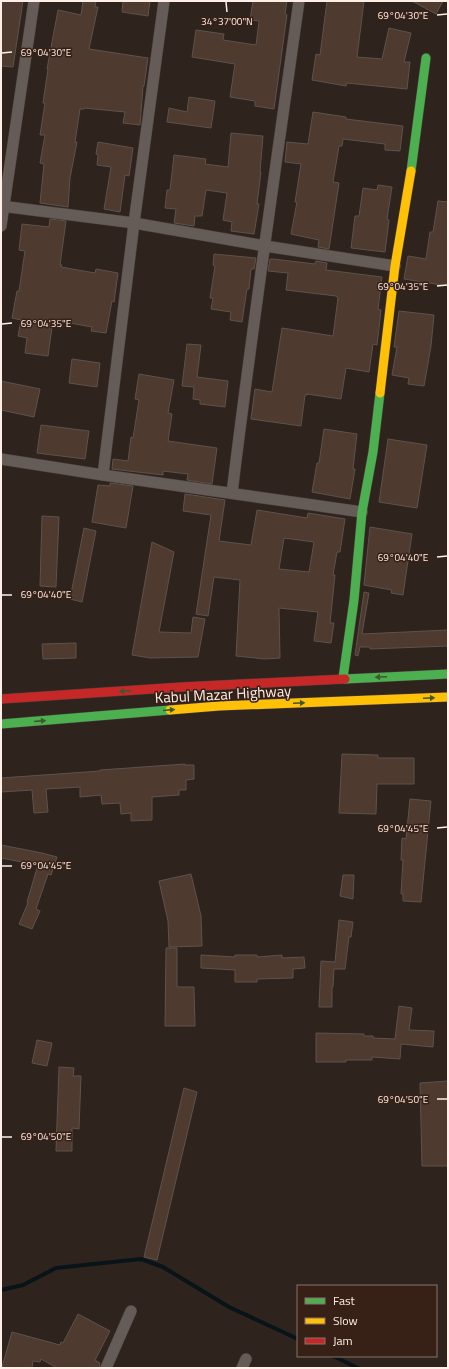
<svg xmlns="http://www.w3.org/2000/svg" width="449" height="1369" font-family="'Titillium Web',sans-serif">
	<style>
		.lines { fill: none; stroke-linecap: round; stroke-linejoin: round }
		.stream { stroke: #091419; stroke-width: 4 }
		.building { fill: #4e3a2f; stroke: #5d524d; fill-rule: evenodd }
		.street-casing { stroke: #483e3a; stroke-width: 12 }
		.fast-casing { stroke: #483e3a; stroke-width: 10 }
		.slow-casing { stroke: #483e3a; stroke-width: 10 }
		.jam-casing { stroke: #483e3a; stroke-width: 10 }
		.street { stroke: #655b57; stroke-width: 11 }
		.fast { stroke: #4caf50; stroke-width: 9 }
		.slow { stroke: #ffc107; stroke-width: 9 }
		.jam { stroke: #c62828; stroke-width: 9 }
		.oneway { fill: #3f592d }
		.ticks { fill: none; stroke: #ffefe7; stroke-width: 1.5 }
		.labels { text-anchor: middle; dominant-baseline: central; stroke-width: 3; stroke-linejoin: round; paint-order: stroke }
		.street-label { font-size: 15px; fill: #ffefe7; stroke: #372016 }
		.ticks-label { font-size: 10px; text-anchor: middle; fill: #ffefe7; stroke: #372016; stroke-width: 3; stroke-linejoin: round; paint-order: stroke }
	</style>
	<rect width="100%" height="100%" fill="#2f231e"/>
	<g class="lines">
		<g class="stream">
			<path d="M1,1290l22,-5 33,-17 85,-9 22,8 66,40 69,32"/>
			<path d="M333,1356l25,12"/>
		</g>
	</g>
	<g class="building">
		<path d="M1,1h22l-10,66 -12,-1z"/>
		<path d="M83,1h13l-1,6h3l-9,42 59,9 -4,28h-1l-3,39 -17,-2 2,-11 -41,-4v1h-4l-5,33h2l-7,36 -2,29 -28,-4 4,-39 -4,-1 5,-28h-5l5,-32h-2l5,-34h-1l11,-59 23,5z"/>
		<path d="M123,1h27l-2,15 -26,-4z"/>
		<path d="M253,1h34l-2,13 2,1 -13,94 -19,-3v-5l-25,-4 5,-33 -43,-7 4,-27 28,4 -1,6 33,5 3,-24 -9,-1z"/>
		<path d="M327,1h37l-7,56 25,2 7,-31 22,5 -7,29h6l-3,27 -60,-6 -1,3 -34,-6 4,-26 4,1z"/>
		<path d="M412,1h31l-7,13z"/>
		<path d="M189,97l26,4 -4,27 -44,-6 2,-14 18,4z"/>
		<path d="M313,112l33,5v2l57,7 -3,25 -15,-1v-6l-42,-5 -1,7h-3l-6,36 6,1 -10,66 -11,-2 1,-7 -28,-6 6,-32h-2l6,-38 -16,-2 2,-20 21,2z"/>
		<path d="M231,133l32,3 -3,36h1l-4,32h2l-5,30 -23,-3 1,-9 -9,-2 4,-27 -21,-3 -4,26h-7l-1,10 -20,-3 2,-14 -11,-1 2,-18h3l4,-35 32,4 -1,5 23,3z"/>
		<path d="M98,142l35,6 -4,28 -4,-1 -5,37 -16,-3 7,-42 -14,-2 1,-10 -2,-1z"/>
		<path d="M378,185l14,2 -5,32 2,1 -4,32 -34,-4 4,-32h4l4,-28 14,2z"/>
		<path d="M438,201l10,1v84l-44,-7 4,-23 18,3 4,-27h3z"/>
		<path d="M50,219l16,2 -6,44h2l-1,2 34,6 1,-4 22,4 -4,29 -2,-1 -6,32 -15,-2 1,-4 -39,-7 -5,36 -23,-3 2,-15 -9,-2 3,-16 -9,-2 5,-27h2l6,-40 -6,-1 3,-26 27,3z"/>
		<path d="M214,254l42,4 -2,11h-3l-2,20h-2l-5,33 -12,-2 1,-8 -20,-3 2,-11h-3l5,-32 -2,-1z"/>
		<path d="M270,259h3l42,5 1,-3 11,2 -1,7 56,7 -4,32 3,1 -4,35 -4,-1 -4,28 -23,-4 -5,31 -34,-5v1h-2l-4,31 -50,-7 4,-30 17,3 10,-64 51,8 5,-38 -2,-2 -50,-6 2,-17 -20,-2z"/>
		<path d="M399,311l35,4 -3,31 -7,40 -16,-2 1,-6 -17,-3 5,-28h-3z"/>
		<path d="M187,344l14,1 -4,32 31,4 -3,26 -25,-3v-4l-7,-1 1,-12 -12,-1z"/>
		<path d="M72,359l28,4 -3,24 -28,-4z"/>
		<path d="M139,374l35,6 -6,33 4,1 -4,27 49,7 -5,36 -25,-4 1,-6 -25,-3v4l-51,-6 1,-10 15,2 3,-24 2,1 6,-38 -4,-1z"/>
		<path d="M1,381l39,8 -6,28 -33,-7z"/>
		<path d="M41,425l48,6 -4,28 -48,-6z"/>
		<path d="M324,429l33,5 -4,35h2l-5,30 -38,-7 5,-29h2z"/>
		<path d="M388,439l39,6 -10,63 -38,-6z"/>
		<path d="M110,483l23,3 -7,42 -34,-6 6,-37 12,1z"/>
		<path d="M185,494l40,6 -6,41 32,4 6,-35 50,8 1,-5 37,6 -5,33h-3l-4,23h2l-5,48h4l-3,20 -17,-2 4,-29 -39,-4 1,50 -15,1 -29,-3 4,-76 -26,-3 -6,39 -12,-2 15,-99 -28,-4zM284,538l30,4 -5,30 -30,-3z"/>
		<path d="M42,516l17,1 -3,70 -16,-1z"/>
		<path d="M370,527l42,7 -9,61 -12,-2 1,-3 -28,-5z"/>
		<path d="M84,528l12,3 -14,71 -12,-3z"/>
		<path d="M152,542l22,10 -15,80 32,1 2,-16 12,2 -7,38 -48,1 -18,-3z"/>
		<path d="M364,592l5,1 -7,41 86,-4v16l-78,3v-2h-10l-2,9 -3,-1z"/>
		<path d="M76,643v15l-33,1 -1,-15z"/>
		<path d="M342,754l36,1v3h36v26h-37l-1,30 -37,-1z"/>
		<path d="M185,764v1h9v14l-8,1v10h-7v5l-27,2v23l-21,1v-8l-10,1 -1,-11 -18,1 -1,-9 -21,2v-10l-34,2 2,23 -14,1 -2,-23 -31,2v-14l99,-7v-1z"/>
		<path d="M410,799l21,2 -10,101 -18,-1v-7h-2l2,-34h-2l1,-22 4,1z"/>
		<path d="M1,845l41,8 15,4 -6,18 -3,-1 -12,35 4,2 -8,18 -13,-5 9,-21 -1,-1 11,-37 -37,-7z"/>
		<path d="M191,874l10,42 1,30 -33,1 -1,-26 -9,-40z"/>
		<path d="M343,875h11l-1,24 -13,-3z"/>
		<path d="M339,920l14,2 -2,15h-2l-4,32h-11l-1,18h-1v20h-13l2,-46 14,1z"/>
		<path d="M166,948h11v39h17l1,39h-30z"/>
		<path d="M201,955l34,2v-2h22v2l25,-2v3l22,-1 1,11 -12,1v9l-36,1v3h-22v-12l-34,-2z"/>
		<path d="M399,1006l13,2 -3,22 25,1 -1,16 -32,-3 -1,15 -28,-2v3h-26v2h-30v-29l48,1v2h9v2l22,1z"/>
		<path d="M37,1040l15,3 -5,23 -15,-3z"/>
		<path d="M59,1067l15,1 -1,8h8l-2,53 -7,-1v23h-16z"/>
		<path d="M448,1081v85h-26l-2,-83z"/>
		<path d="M184,1088l13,4 -40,168 -13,-3z"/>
		<path d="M78,1314l32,17 -15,29 5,3 -1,5h-42l-16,-9 -1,3 -7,-1 -1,7h-23l-7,-1 10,-35 48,13 1,-3 2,1z"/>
	</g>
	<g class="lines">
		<g class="street-casing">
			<g id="street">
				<path d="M1,206l133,17 131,23 130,20"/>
				<path d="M1,226l33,-225"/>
				<path d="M1,459l102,16 259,37"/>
				<path d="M103,475l31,-252 30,-222"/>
				<path d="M232,493c20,-165 44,-328 67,-492"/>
				<path d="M106,1368l25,-57"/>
				<path d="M242,1368l4,-9"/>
			</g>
		</g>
		<g class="fast-casing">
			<g id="fast">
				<path d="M411,171l15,-113"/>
				<path d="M343,678l11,-78 8,-88 11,-60 7,-59"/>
				<path d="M345,679l103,-5"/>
				<path d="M1,724l169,-14"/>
			</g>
		</g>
		<g class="slow-casing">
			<g id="slow">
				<path d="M380,393l15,-127 16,-95"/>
				<path d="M170,710l49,-4 229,-9"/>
			</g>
		</g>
		<g class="jam-casing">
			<path id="jam" d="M1,699l181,-12 163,-8"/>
		</g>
		<use href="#street" class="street"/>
		<use href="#fast" class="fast"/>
		<use href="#slow" class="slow"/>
		<use href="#jam" class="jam"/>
	</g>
	<defs><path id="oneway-solid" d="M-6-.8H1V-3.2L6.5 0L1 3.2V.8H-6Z"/></defs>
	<g class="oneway">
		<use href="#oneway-solid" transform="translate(381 677) rotate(178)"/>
		<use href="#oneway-solid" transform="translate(125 691) rotate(176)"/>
		<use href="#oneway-solid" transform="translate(429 698) rotate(-2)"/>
		<use href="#oneway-solid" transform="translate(299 703) rotate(-2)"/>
		<use href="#oneway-solid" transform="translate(169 710) rotate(-5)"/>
		<use href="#oneway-solid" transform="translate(40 721) rotate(-5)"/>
	</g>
	<path class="ticks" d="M226,2l1,10M437,15l10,-1M2,53l10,-1M437,286l10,-1M2,324l10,-1M437,557l10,-1M2,595h10M437,828l10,-1M2,866h10M437,1099h10M2,1137h10"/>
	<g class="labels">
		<g class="street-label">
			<text transform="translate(223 694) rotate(-3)">Kabul Mazar Highway</text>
		</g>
	</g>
	<g class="ticks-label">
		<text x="403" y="19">69°04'30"E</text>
		<text x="227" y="25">34°37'00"N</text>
		<text x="46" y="56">69°04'30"E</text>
		<text x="403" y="290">69°04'35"E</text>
		<text x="46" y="327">69°04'35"E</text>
		<text x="403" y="561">69°04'40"E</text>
		<text x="46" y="598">69°04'40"E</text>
		<text x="403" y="832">69°04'45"E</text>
		<text x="46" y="869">69°04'45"E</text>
		<text x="403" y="1103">69°04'50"E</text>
		<text x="46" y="1140">69°04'50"E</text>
	</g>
	<rect width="449" height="1369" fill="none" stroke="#ffefe7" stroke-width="4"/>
	<rect x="297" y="1285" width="140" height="72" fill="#372016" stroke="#87736a"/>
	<rect x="305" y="1298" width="20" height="6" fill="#4caf50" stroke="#87736a"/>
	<text x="333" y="1305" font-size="12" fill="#ffefe7">Fast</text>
	<rect x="305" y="1318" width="20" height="6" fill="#ffc107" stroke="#87736a"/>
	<text x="333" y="1325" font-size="12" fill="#ffefe7">Slow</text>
	<rect x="305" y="1338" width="20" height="6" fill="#c62828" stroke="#87736a"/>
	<text x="333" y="1345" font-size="12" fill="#ffefe7">Jam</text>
</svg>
